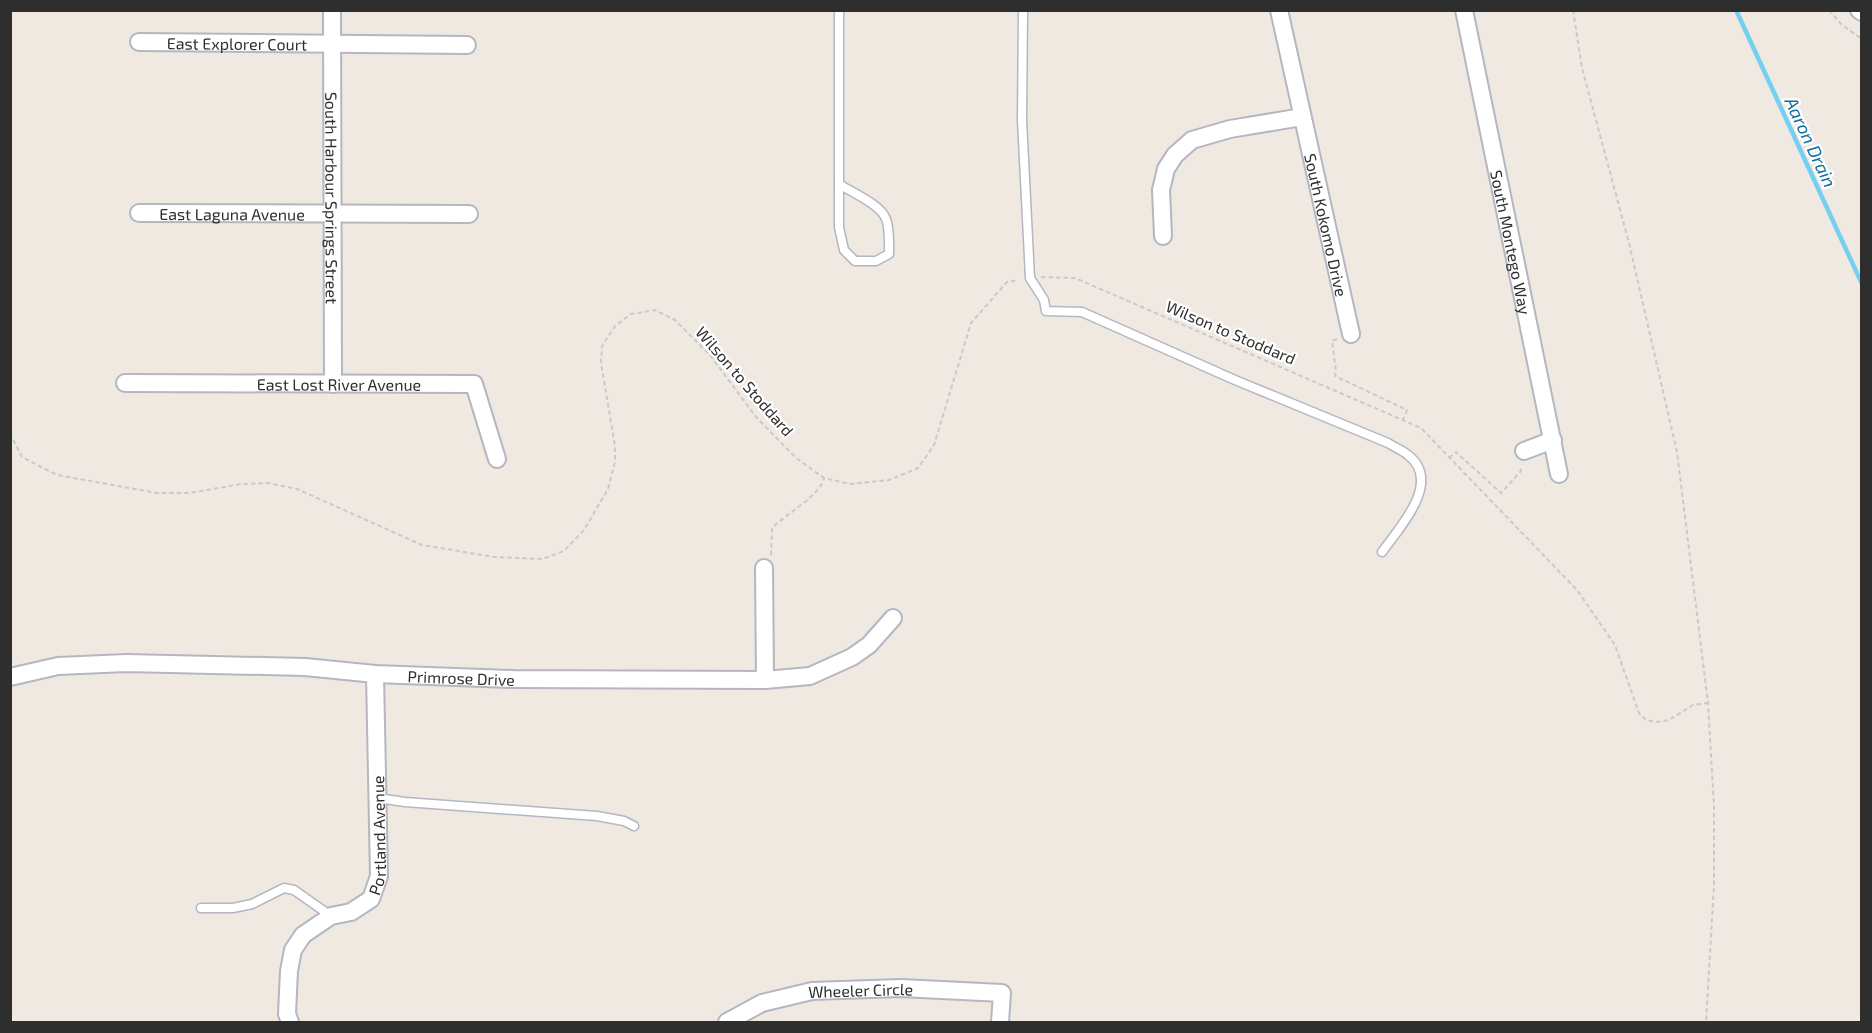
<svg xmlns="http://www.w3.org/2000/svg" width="1872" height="1033" font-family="'Exo 2',sans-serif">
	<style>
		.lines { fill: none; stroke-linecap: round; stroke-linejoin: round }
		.stream { stroke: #75cff0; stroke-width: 4.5 }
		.lane-casing { stroke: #b4b7c1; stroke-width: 11 }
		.street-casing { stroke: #b4b7c1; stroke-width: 20 }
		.path { stroke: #c9c9c9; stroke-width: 2; stroke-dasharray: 4.5 3; stroke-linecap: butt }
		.lane { stroke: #fff; stroke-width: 8 }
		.street { stroke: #fff; stroke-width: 16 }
		.labels { text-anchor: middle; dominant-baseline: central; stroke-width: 4.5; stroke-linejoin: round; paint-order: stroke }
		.street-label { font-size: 16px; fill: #2e2e2e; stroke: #fff }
		.water-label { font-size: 18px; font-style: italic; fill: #0d6fa3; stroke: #fff }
	</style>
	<rect width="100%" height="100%" fill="#efe9e1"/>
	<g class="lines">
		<path class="stream" d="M1736,10l126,274"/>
		<g class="lane-casing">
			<g id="lane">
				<path d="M839,10v174"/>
				<path d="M1023,10l-1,110 8,158 14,22 2,11 36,1 153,68 153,63c6,4 14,7 20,12 35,27 -9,73 -26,97"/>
				<path d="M839,184c12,8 40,20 46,33 5,8 4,28 4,37l-13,7h-21l-11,-11 -5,-23z"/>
				<path d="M378,798l27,4 192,14 27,5 10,5"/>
				<path d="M201,908h32l19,-4 32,-16 10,2 37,26"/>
			</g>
		</g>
		<g class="street-casing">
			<g id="street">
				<path id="s1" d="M332,10l1,374"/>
				<path id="s2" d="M1279,10l72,324"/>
				<path id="s3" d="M1464,10l95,464"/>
				<path d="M1859,10l3,2"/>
				<path id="s4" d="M139,42l328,3"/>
				<path id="s5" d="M139,213l330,1"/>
				<path d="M1163,236l-2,-46 5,-21 9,-14 17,-15 38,-11 72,-12"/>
				<path id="s6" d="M125,383l349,1 23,75"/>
				<path d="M1524,451l29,-11"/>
				<path d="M764,568l1,112"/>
				<path id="s7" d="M10,677l48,-11 68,-3 179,4 70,7 138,5 252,1 45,-4 42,-19 17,-12 24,-27"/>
				<path id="s8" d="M290,1022l-3,-8 2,-43 4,-21 10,-15 28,-19 20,-4 20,-13 8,-23 -4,-202"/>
				<path id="s9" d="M727,1022l35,-19 50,-12 89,-3 101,5 -2,29"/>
			</g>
		</g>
		<g class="path">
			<path d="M1573,10l9,58 47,175 48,209 31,251 6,103v79l-8,137"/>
			<path d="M1829,10l13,15 20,14"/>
			<path d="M1041,277l34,1 346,150 156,162 38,55 24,68 7,7 11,2 12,-2 24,-15 15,-2"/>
			<path d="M1337,339l-5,2 4,30 -1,5 72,34 -4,10"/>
			<path d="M10,433l12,24 35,18 100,18h32l52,-9 27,-1 29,6 125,56 72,12 48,2 22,-8 20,-21 24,-41 7,-27v-16l-14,-83 1,-17 13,-20 16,-12 24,-4 20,10 35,35 46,62 40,41 28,20 26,6 39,-4 29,-12 16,-23 37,-122 36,-41 11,-2"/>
			<path d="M1449,458l7,-6 45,41 20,-22v-4"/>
			<path d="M771,555l1,-27c14,-14 48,-32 52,-50"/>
		</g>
		<use href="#lane" class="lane"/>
		<use href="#street" class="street"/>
	</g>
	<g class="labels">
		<g class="street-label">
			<text stroke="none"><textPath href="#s4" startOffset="98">East Explorer Court</textPath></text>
			<text stroke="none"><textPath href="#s1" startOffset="188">South Harbour Springs Street</textPath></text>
			<text stroke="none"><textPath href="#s5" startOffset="93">East Laguna Avenue</textPath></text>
			<text stroke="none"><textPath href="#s2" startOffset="220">South Kokomo Drive</textPath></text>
			<text stroke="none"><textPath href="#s3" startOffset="237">South Montego Way</textPath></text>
			<text transform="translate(1231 332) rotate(23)">Wilson to Stoddard</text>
			<text transform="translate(745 381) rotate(49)">Wilson to Stoddard</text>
			<text stroke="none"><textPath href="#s6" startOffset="214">East Lost River Avenue</textPath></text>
			<text stroke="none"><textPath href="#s7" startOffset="453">Primrose Drive</textPath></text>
			<text stroke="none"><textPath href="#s8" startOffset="234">Portland Avenue</textPath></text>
			<text stroke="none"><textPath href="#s9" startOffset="140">Wheeler Circle</textPath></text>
		</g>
		<g class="water-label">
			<text transform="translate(1811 142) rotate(65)">Aaron Drain</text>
		</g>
	</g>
	<rect width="1872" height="1033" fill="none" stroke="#2e2e2e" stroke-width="24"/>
</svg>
